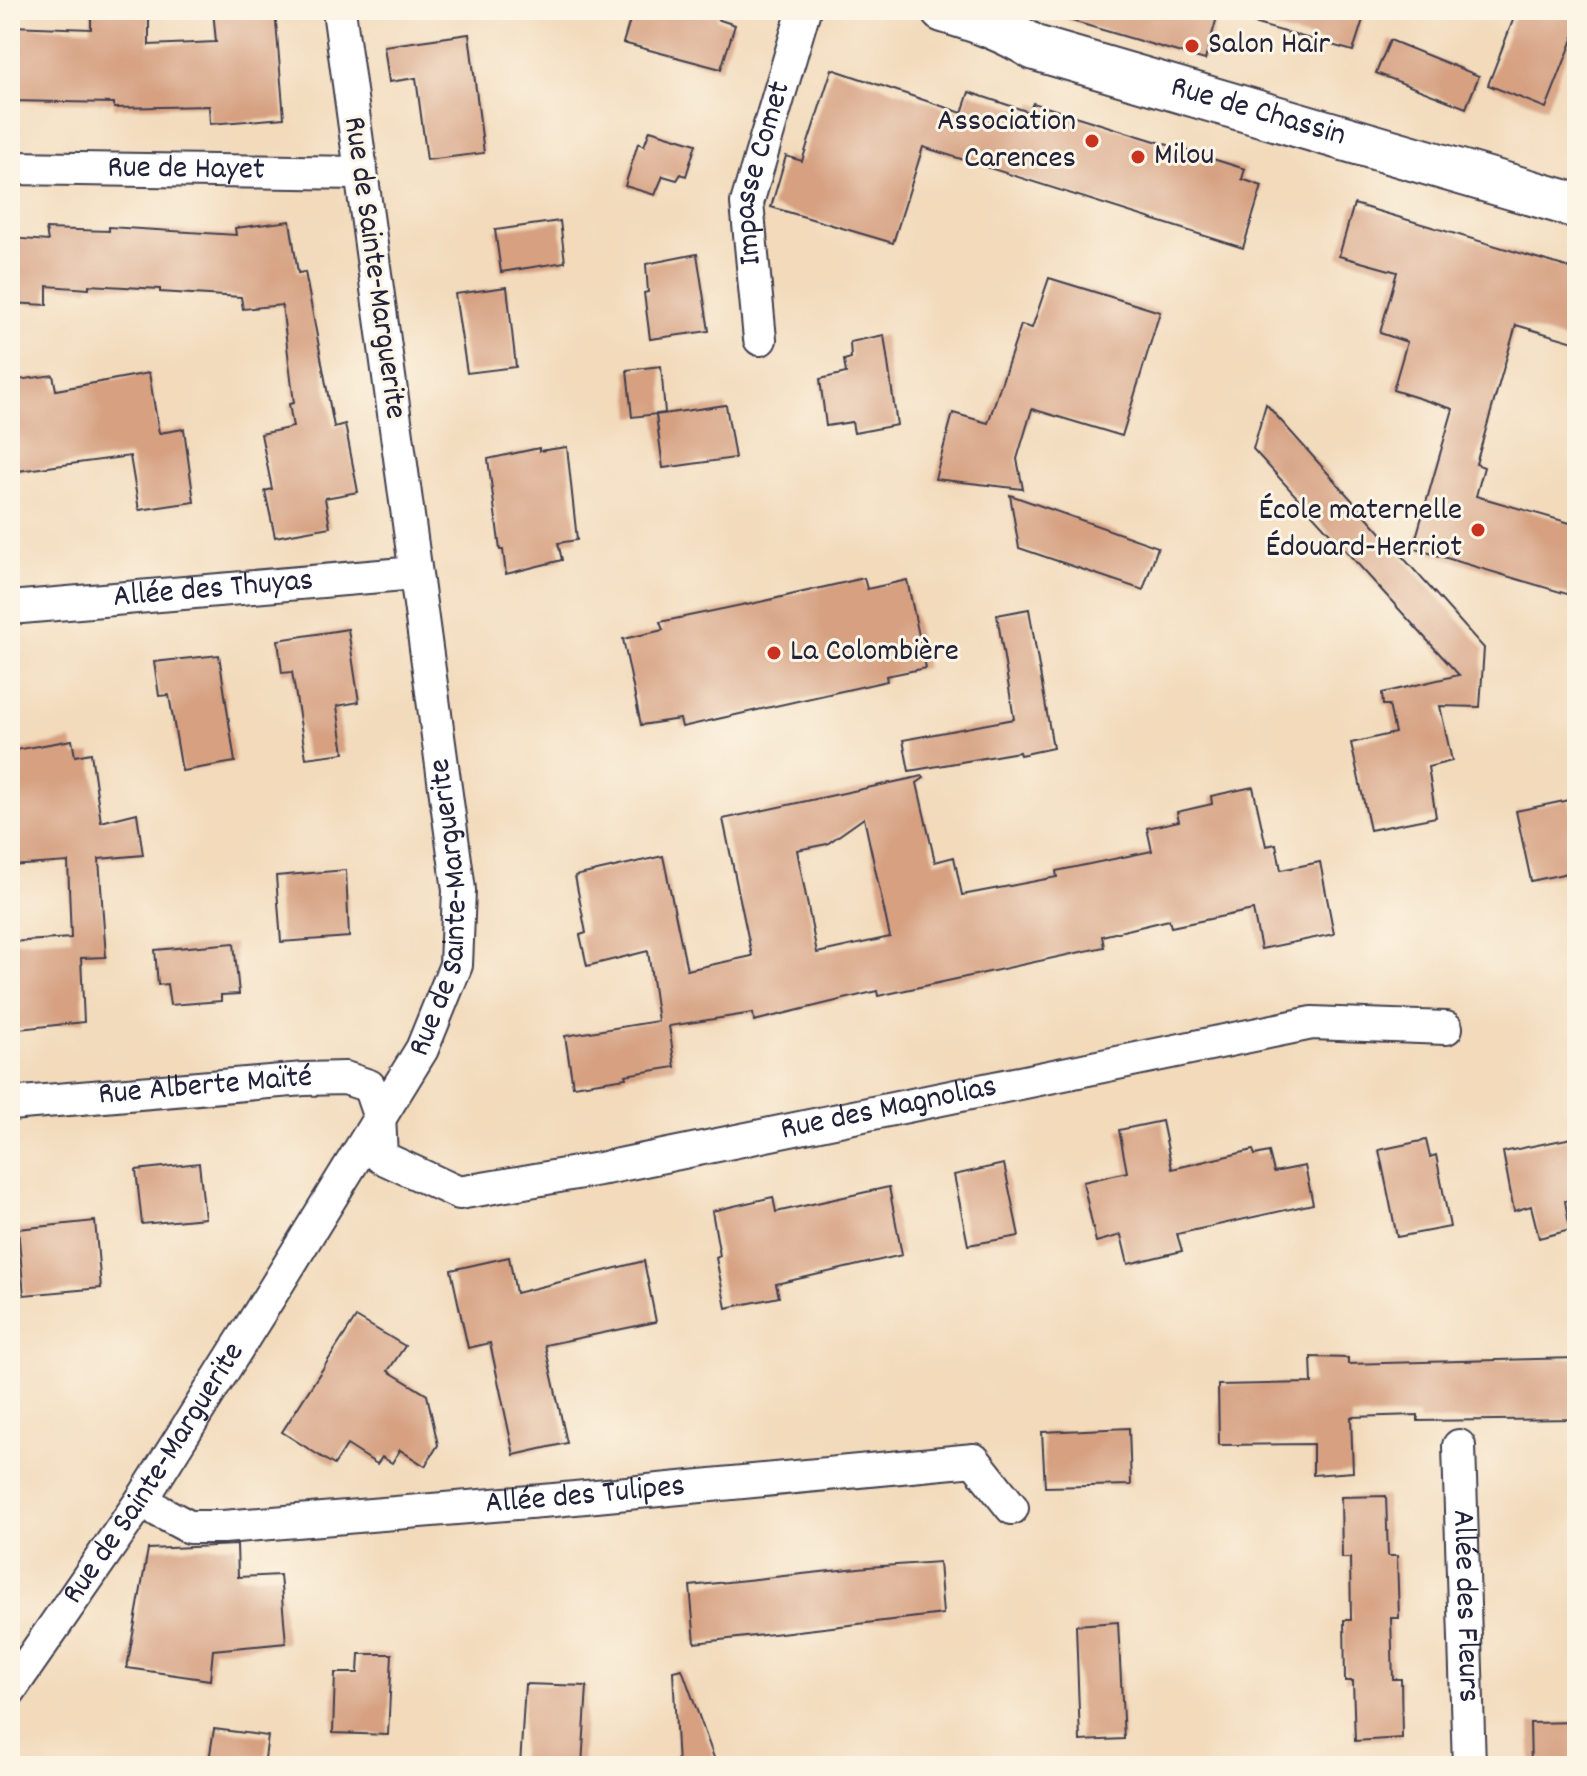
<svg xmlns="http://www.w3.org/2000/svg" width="1587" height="1776" font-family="Dekko,sans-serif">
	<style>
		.building { fill: #d6a081; fill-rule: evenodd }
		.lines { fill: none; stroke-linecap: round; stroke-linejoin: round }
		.street-casing { stroke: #413e4e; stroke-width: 36 }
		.secondary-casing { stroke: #413e4e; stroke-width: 48 }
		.street { stroke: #fff; stroke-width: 32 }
		.secondary { stroke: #fff; stroke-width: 44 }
		.poi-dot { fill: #c8321e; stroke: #fcf5e5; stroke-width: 3 }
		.labels { text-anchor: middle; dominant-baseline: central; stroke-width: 6; stroke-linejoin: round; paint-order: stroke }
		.poi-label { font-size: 32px; fill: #22223b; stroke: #fcf5e5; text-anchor: start }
		.street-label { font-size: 32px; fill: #22223b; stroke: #fcf5e5 }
	</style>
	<rect width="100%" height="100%" fill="#fcf5e5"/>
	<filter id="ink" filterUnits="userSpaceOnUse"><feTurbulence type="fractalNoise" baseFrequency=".0125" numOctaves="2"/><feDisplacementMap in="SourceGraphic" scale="16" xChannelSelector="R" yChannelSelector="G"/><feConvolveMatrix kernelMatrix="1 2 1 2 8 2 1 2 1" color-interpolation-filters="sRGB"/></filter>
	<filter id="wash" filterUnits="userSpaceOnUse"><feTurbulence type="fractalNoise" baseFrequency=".006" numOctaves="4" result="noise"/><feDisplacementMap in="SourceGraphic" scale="32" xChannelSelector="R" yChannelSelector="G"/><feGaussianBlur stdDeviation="1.8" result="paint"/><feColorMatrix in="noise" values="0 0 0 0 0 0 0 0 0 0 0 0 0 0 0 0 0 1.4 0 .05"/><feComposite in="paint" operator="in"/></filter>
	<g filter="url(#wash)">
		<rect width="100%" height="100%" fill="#f2dabb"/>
		<g id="blocks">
			<g class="building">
				<path d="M91,10h58v35l67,-3 -3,-32h62l9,108 -74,6 -1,-18 -95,2v-5l-104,-2 1,-75 80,3z"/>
				<path d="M633,10h86l-2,9 18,6 -14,44 -98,-26z"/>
				<path d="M1066,10h153l-14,50 -140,-41z"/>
				<path d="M1244,10h122l-13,41 -111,-31z"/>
				<path d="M1517,10h36l24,9v10l-31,79 -58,-23z"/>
				<path d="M469,34l15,119 -57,7 -11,-82 -27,4 -5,-36z"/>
				<path d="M1390,40l89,36 -13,32 -90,-35z"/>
				<path d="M832,69l130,44 7,-21 60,20 4,-9 212,66 -3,10 20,7 -19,62 -320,-101 -30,96 -122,-36 15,-51 16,5z"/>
				<path d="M650,130l46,14 -10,32 -5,-2 -4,6 -14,-4 -8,19 -30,-9 13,-43 6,3z"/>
				<path d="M1354,204l223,66v73l-61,-18 -40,139 8,3 -8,29 101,29v72l-164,-49 40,-139 -60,-19 14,-48 -27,-9 17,-61 -58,-16z"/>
				<path d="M290,221l8,52 7,-1 29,155 11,-3 13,68 -33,6 5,29 -55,10 -10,-46 7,-2 -11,-55 32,-7 -4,-23 5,-1 -12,-98 -39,4 -2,-12 -81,-5v-3l-71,-4v4l-42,-3v19l-37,-2v-65l38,3 -2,-12 63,2v-4l127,8 -1,-7z"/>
				<path d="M560,221l5,41 -64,10 -6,-42z"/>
				<path d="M697,254l12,77 -59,8 -6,-46 4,-1 -2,-28z"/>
				<path d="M1049,278l111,34 -38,124 -90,-27 -15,50 6,30 -88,-10 18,-66 35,10 33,-98 11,3z"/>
				<path d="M507,287l9,80 -49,6 -12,-79z"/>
				<path d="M884,335l13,90 -43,8 -2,-11 -26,4 -6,-47 26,-6 -2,-13 7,-2 -1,-16z"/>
				<path d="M661,366l4,47 -33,4 -5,-47z"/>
				<path d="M149,373l10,60 25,-4 10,73 -55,8 -9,-54 -120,16v-91l43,-6 3,15z"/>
				<path d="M1266,404l218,244 -4,59 -40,-1 12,55 -24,6 8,50 -66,13 -19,-87 44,-10 -6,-28h-6l-1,-12 77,-18 -206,-226z"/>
				<path d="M726,405l9,53 -72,10 -7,-53z"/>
				<path d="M567,447l10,93 -19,3 4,17 -56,14 -3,-24h-3l-12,-91 51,-11v3z"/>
				<path d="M1010,495l148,52 -15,43 -124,-42z"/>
				<path d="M864,578l3,11 40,-9 19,88 -40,8 1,5 -205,46 -2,-8 -39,6 -18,-86 40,-9 -3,-8 86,-18 1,1z"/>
				<path d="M1029,609l24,139 -33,7 -1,-3 -110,19 -6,-31 111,-21 -17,-104z"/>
				<path d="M348,629l11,73 -22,4 7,47 -38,5 -14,-86 -10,1 -4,-33z"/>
				<path d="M219,655l16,107 -53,9 -13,-76 -10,1 -5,-34z"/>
				<path d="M72,740l3,16 16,-3 10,69 36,-9 6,42 -44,4 7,98 -25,1 3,64 -74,8v-88l61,-4 -3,-76 -58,4v-115z"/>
				<path d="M923,776l1,2 -7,5 18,79 19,-5 8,38 95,-18 -1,-6 96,-20 -5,-23 32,-7 -2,-9 35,-8 -1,-8 42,-9 13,59 10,-2 5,26 39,-8 14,72 -73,15 -8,-39 -82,17 -2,-7 -67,16 2,11 -226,49 -1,-5 -123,30 -1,-8 -84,13 6,41 -50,8 1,3 -53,8 -8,-50 93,-15 -10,-70 -61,15 -7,-31 6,-2 -11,-57 88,-20 24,114 65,-14 -29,-137zM864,818l26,119 -73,16 -20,-103 30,-6z"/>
				<path d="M1569,800l8,30v41l-46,10 -15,-70z"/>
				<path d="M346,870l3,67 -68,5 -5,-66z"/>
				<path d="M234,943l5,51 -18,1v6l-51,4 -3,-21 -9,1 -3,-35z"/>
				<path d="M1162,1121l10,48 81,-19 2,5 14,-3 5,20 31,-6 8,38 -136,30 5,17 -54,13 -7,-29 -25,7 -13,-60 44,-10 -8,-42z"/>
				<path d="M1577,1137v61l-12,3 5,29 -31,8 -8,-32 -17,5 -11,-59z"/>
				<path d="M1426,1140l4,17 6,-2 14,72 -53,10 -18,-87z"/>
				<path d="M199,1163l6,55 -63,6 -6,-54z"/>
				<path d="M1004,1164l15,72 -51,9 -14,-70z"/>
				<path d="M889,1187l13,68 -126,29 3,13 -53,11 -10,-50 4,-2 -8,-45 61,-14 3,15z"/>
				<path d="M95,1221l6,67 -77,7 -6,-66z"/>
				<path d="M509,1257l7,36 128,-32 12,61 -111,23 22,98 -53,12 -24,-112 -22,5 -17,-78z"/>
				<path d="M356,1317l49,29 -17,25 39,24 11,50 -13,21 -25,-16 -8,13 -10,-6 -5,7 -30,-19 -13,20 -52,-33z"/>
				<path d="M1311,1357l37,1v6l229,-6v61l-159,2v-6l-67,2 2,55 -40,3v-31l-94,1 -1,-60 94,-2z"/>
				<path d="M1129,1428l2,57 -86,2 -3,-55z"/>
				<path d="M1386,1496l2,60h9l2,62h-8l2,61h8l1,59 -47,3 -2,-60h-8l-1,-61h7l-1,-62h-8l-1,-61z"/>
				<path d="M237,1545l1,32 42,-2 6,68 -73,7 -3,30 -83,-12 21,-119z"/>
				<path d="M939,1562l4,52 -248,29 -5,-57 178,-19z"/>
				<path d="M1118,1622l6,117 -44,2 -4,-116z"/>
				<path d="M359,1654h33l-4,81 -55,-2 2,-60h23z"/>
				<path d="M682,1669l35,97h-39l-5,-95z"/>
				<path d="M525,1684l62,2 -5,80h-62z"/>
				<path d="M1577,1722v44h-46l-1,-43z"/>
				<path d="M214,1729l54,7 -4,30h-56z"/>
			</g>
		</g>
	</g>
	<g filter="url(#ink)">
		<use href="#blocks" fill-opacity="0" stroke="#413e4e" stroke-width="2"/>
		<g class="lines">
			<g class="street-casing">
				<g id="street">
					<path id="s1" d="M10,168l350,5"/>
					<path id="s2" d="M760,339l-13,-136 57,-193"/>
					<path id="s3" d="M10,608l405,-35"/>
					<path id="s4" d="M10,1104l294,-25 41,-1 24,8 10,29 2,42 78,36 146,-25 707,-145 134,5"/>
					<path id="s5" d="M1459,1446l10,320"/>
					<path id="s6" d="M143,1498l16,13 30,16h34l331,-27 420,-40 38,48"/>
					<path id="s7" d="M10,1690l133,-192 132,-210 147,-239 34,-84 3,-75 -120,-880"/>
				</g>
			</g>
			<g class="secondary-casing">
				<g id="secondary">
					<path id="s8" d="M943,10c34,10 61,19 92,38l542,158"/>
				</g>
			</g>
			<use href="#street" class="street"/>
			<use href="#secondary" class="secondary"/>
		</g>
	</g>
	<g class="poi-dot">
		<circle cx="1192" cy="46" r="8"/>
		<circle cx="1092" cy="141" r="8"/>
		<circle cx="1138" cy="157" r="8"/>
		<circle cx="1478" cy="530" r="8"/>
		<circle cx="774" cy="653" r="8"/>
	</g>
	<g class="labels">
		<g class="poi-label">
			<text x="1208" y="46">Salon Hair</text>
			<text x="1076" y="123" text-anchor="end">Association<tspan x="1076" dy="37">Carences</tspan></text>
			<text x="1154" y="157">Milou</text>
			<text x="1462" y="512" text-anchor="end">École maternelle<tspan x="1462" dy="37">Édouard-Herriot</tspan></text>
			<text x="790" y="653">La Colombière</text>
		</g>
		<g class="street-label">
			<text stroke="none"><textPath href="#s8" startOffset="332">Rue de Chassin</textPath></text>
			<text stroke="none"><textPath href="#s1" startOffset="176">Rue de Hayet</textPath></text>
			<text stroke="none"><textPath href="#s2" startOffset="168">Impasse Comet</textPath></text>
			<text transform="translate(373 268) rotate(82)">Rue de Sainte-Marguerite</text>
			<text stroke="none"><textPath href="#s3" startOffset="204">Allée des Thuyas</textPath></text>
			<text stroke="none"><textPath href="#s7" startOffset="908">Rue de Sainte-Marguerite</textPath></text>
			<text stroke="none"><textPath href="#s4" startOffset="196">Rue Alberte Maïté</textPath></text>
			<text stroke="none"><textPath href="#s4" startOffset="958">Rue des Magnolias</textPath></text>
			<text stroke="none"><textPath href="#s7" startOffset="260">Rue de Sainte-Marguerite</textPath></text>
			<text stroke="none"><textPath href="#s6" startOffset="452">Allée des Tulipes</textPath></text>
			<text stroke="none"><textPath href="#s5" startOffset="160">Allée des Fleurs</textPath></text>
		</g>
	</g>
	<rect width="1587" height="1776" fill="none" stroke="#fcf5e5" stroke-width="40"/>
</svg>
